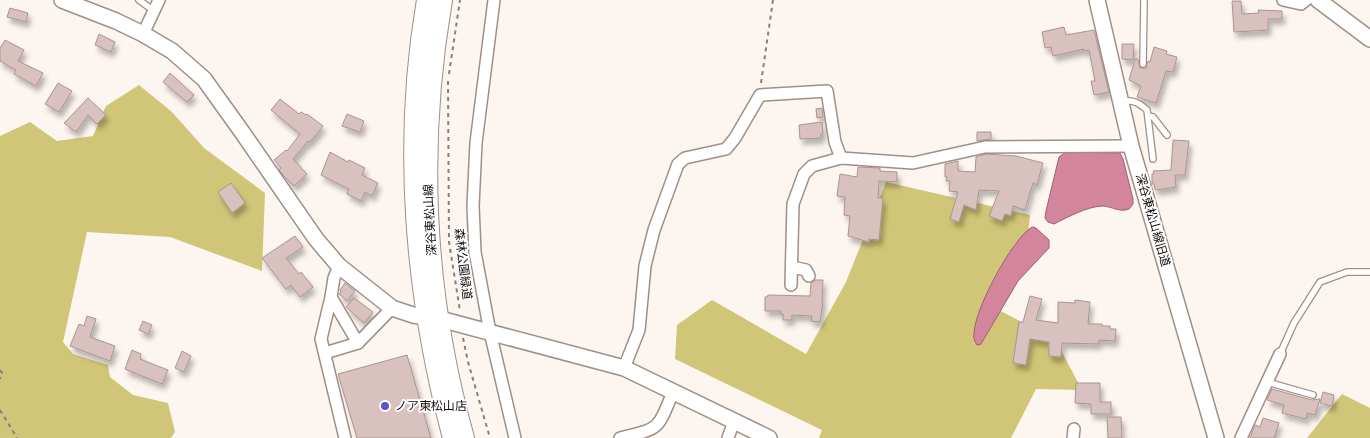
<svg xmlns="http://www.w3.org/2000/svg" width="1370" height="438" font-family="'Public Sans','Noto Sans JP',sans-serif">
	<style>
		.forest { fill: #d1c677 }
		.water { fill: #d3859d; stroke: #996171 }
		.building { fill: #d8c1bf; stroke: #aa9492; filter: url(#shadow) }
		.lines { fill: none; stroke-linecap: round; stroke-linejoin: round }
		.lane-casing { stroke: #a18f85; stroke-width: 8 }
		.street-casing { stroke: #a18f85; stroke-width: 14 }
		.secondary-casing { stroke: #a18f85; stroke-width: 18 }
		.primary-casing { stroke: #a18f85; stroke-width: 20 }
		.path { stroke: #877f7b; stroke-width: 2; stroke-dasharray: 4 4; stroke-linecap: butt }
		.lane { stroke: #fff; stroke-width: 5.5 }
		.street { stroke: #fff; stroke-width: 11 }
		.secondary { stroke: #fff; stroke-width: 15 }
		.primary { stroke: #fff; stroke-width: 18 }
		.poi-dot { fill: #6252cb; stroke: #fff; stroke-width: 2 }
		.labels { text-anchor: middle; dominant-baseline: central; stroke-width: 4; stroke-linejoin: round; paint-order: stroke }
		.street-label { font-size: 12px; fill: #130c09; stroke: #fff }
		.poi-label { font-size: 12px; fill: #130c09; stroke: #fff; text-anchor: start }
	</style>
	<defs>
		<filter id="shadow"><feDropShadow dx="3" dy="5.5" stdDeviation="2.5" flood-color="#0004"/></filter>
	</defs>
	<rect width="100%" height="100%" fill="#fdf5f0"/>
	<g class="forest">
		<path d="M139,85l33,27 32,36 61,45 -3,78 -92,-34 -83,-5 -24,110 10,12 35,11 2,12 23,18 35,8 7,29 -4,6h-171v-302l30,-14 27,19 36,-5 13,-30z"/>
		<path d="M886,182l144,33 -4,38 -37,52 66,34 27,51 -46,-1 -25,49h-192l3,-8 -147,-71 2,-34 35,-25 94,54 40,-72z"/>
		<path d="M1342,394l28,14v30h-63z"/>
	</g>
	<g class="water">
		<path d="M1066,152l54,1 3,6 10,40v5l-4,5c-10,4 -17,-3 -27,-3 -16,1 -34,11 -48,18l-6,-2 -3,-4 1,-7 13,-54z"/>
		<path d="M1032,227l4,1 13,12v8l-31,33 -37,63 -4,1c-2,-3 -4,-7 -3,-11 0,-24 38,-95 58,-107z"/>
	</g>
	<g class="building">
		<path d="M1232,1h9l1,13 17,-1 -1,-3 24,1v8h-14v11l-34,2z"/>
		<path d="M10,8l18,5 -2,9 -19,-5z"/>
		<path d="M1064,27l2,8 28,-5 15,62 -15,3 -3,-14h4l-6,-31 -5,1v-2l-31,7 -2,-9 -6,1 -3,-16z"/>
		<path d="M99,34l16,8 -4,10 -16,-7z"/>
		<path d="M5,40l19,10 -6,11 25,12 -7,13 -22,-12 2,-4 -16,-9v-13z"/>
		<path d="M1122,44h12l-1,16 -11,-1z"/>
		<path d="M1154,47l13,4 -1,3 11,3 -4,15 -7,-1 -10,32 -19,-6 4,-11 -12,-6 6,-21h3l2,9h6l2,-7 2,1z"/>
		<path d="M170,73l24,22 -7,7 -24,-20z"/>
		<path d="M58,83l14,8 -13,21 -14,-8z"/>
		<path d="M88,98l18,17 -9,9 -9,-9 -12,17 -12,-9z"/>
		<path d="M280,99l19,15 2,-2 5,3 1,-1 16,12 -13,16 -2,-1 -15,18 14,15 -13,12 -11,-11 -4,-5 2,-2 -7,-8 12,-10 1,1 13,-17 -29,-24z"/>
		<path d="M822,108l1,9 -6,1 -1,-9z"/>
		<path d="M347,114l17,7 -4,11 -18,-6z"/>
		<path d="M822,122l1,12h-2v4l-21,1 -1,-14z"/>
		<path d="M977,132h14v7l-14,2z"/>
		<path d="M1173,140l16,1 -4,34h-10l1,12 -20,3 -1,-1 -1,-5h-2v-10h2l-1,-3 18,-1z"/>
		<path d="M330,152l18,10 1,-2 16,8 -3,7 16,8 -6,13 -7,-4 -4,9 -14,-7 2,-5 -28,-14z"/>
		<path d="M986,154l30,2 27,7 -6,22 -4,-2 -8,27 -12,-4 -2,10 -6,-2 -3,7 -13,-5 10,-25 -20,-1 -3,20 -12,-5 -5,17 -9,-3 8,-27 -9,-1 1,-10h-4l1,-4h-2v-13l13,-3v10l17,1 1,-15z"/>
		<path d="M858,167l22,1v3l17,1v10l-18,-1 -1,17h5l-4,42 -10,-1v3l-21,-6 2,-20 -6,-1 1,-18 -8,-1 3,-22 17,3z"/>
		<path d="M231,183l14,20 -13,10 -14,-21z"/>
		<path d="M295,236l8,11 -17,11 13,16 2,-2 12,15 -13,10 -9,-12 -5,4 -24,-31z"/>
		<path d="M815,280h8l-1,21h1l-3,21 -9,-1 1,-5 -20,-1v5h-9v-6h-3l1,-3h-16v-14h2l1,-2 42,1 1,-13z"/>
		<path d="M345,283l10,8 -8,10 -8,-7 2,-2 -1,-2z"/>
		<path d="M1030,296l12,3 -6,21 22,3v-21l17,1v-3l15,2 -2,22h14v2h8v3h6l-1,12 -16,-1 -1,4 -36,-1 -1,14 -12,-1v-14l-19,-3 -4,26 -13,-2 6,-41h4z"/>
		<path d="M354,298l19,14 -9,11 -18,-16z"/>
		<path d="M87,316l9,3 -6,18 25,9 -5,15 -40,-15 9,-22 5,2z"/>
		<path d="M143,321l9,4 -4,9 -9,-4z"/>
		<path d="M132,350l9,4 -1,5 28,11 -6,14 -37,-15z"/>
		<path d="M182,351l9,5 -7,16 -9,-4z"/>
		<path d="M407,355l24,83h-74l-19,-64z"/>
		<path d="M1076,383h24v19h11v12h-20v-10l-16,-1z"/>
		<path d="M1272,389l40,11 8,-1 -5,16 -8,-2 -1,6 -24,-6 2,-8 -17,-5z"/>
		<path d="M1323,392l11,3 -2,11 -12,-3z"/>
		<path d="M1107,417h14l1,21h-14z"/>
		<path d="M1263,418l16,5 -5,15h-24l5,-13 5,2z"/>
	</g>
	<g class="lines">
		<g class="lane-casing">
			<g id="lane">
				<path d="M139,0l15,11"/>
				<path d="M1143,64l1,-64"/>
				<path d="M1122,102c11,-3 17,1 25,8l6,49"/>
				<path d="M1148,116l5,1 14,18"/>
				<path d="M1280,354l14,-31 26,-41 27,-10h23"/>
				<path d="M1267,382l46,13"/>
			</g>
		</g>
		<g class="street-casing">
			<g id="street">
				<path d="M494,0l-18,143 -3,63 2,46 15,80 25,106"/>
				<path d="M1283,0l18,4 5,-4"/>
				<path d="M143,34l16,-34"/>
				<path d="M339,266l-5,12 -3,19 -10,42 24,99"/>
				<path d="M792,267l14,3 3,6"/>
				<path d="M791,285l2,-81 11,-30 8,-8 29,-8 72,5 72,-16 146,-1"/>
				<path d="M331,297l27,46"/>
				<path d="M325,353l33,-10 34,-35"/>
				<path d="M624,368l15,-38 6,-64 9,-36 24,-66 7,-6 41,-9 9,-11 25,-43 67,-4 8,51 6,16"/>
				<path d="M620,438c40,-10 37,-7 53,-46"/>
				<path d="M728,438l6,-17"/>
				<path d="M1073,438l1,-9"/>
				<path d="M1241,438l39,-84"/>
			</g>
		</g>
		<g class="secondary-casing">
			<g id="secondary">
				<path d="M62,0l54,21 27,13 29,17 32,28 38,53 74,107 23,27 53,42 21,7 27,4 184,49 145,70"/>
				<path d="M1097,0l34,146 85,292"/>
				<path d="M1318,0l52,39"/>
			</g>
		</g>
		<g class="primary-casing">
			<g id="primary">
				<path d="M426,0c-25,145 -12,296 26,438"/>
				<path d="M443,0c-25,146 -18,295 22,438"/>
			</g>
		</g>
		<g class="path">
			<path d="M449,74l11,-74"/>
			<path d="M448,81l1,161 11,69"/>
			<path d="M761,83l12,-83"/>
			<path d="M463,338l5,24 22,76"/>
			<path d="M0,370l2,3 -2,6"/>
			<path d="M0,410l17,28"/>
		</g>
		<use href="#lane" class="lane"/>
		<use href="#street" class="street"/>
		<use href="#secondary" class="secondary"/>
		<use href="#primary" class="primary"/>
	</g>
	<circle class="poi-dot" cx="385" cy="406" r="5"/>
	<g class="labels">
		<g class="street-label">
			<text transform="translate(430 220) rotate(-93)">深谷東松山線</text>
			<text transform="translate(1153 220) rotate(74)">深谷東松山線旧道</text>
			<text transform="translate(463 264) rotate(83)">森林公園緑道</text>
		</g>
		<g class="poi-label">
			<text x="395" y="406">ノア東松山店</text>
		</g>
	</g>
</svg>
